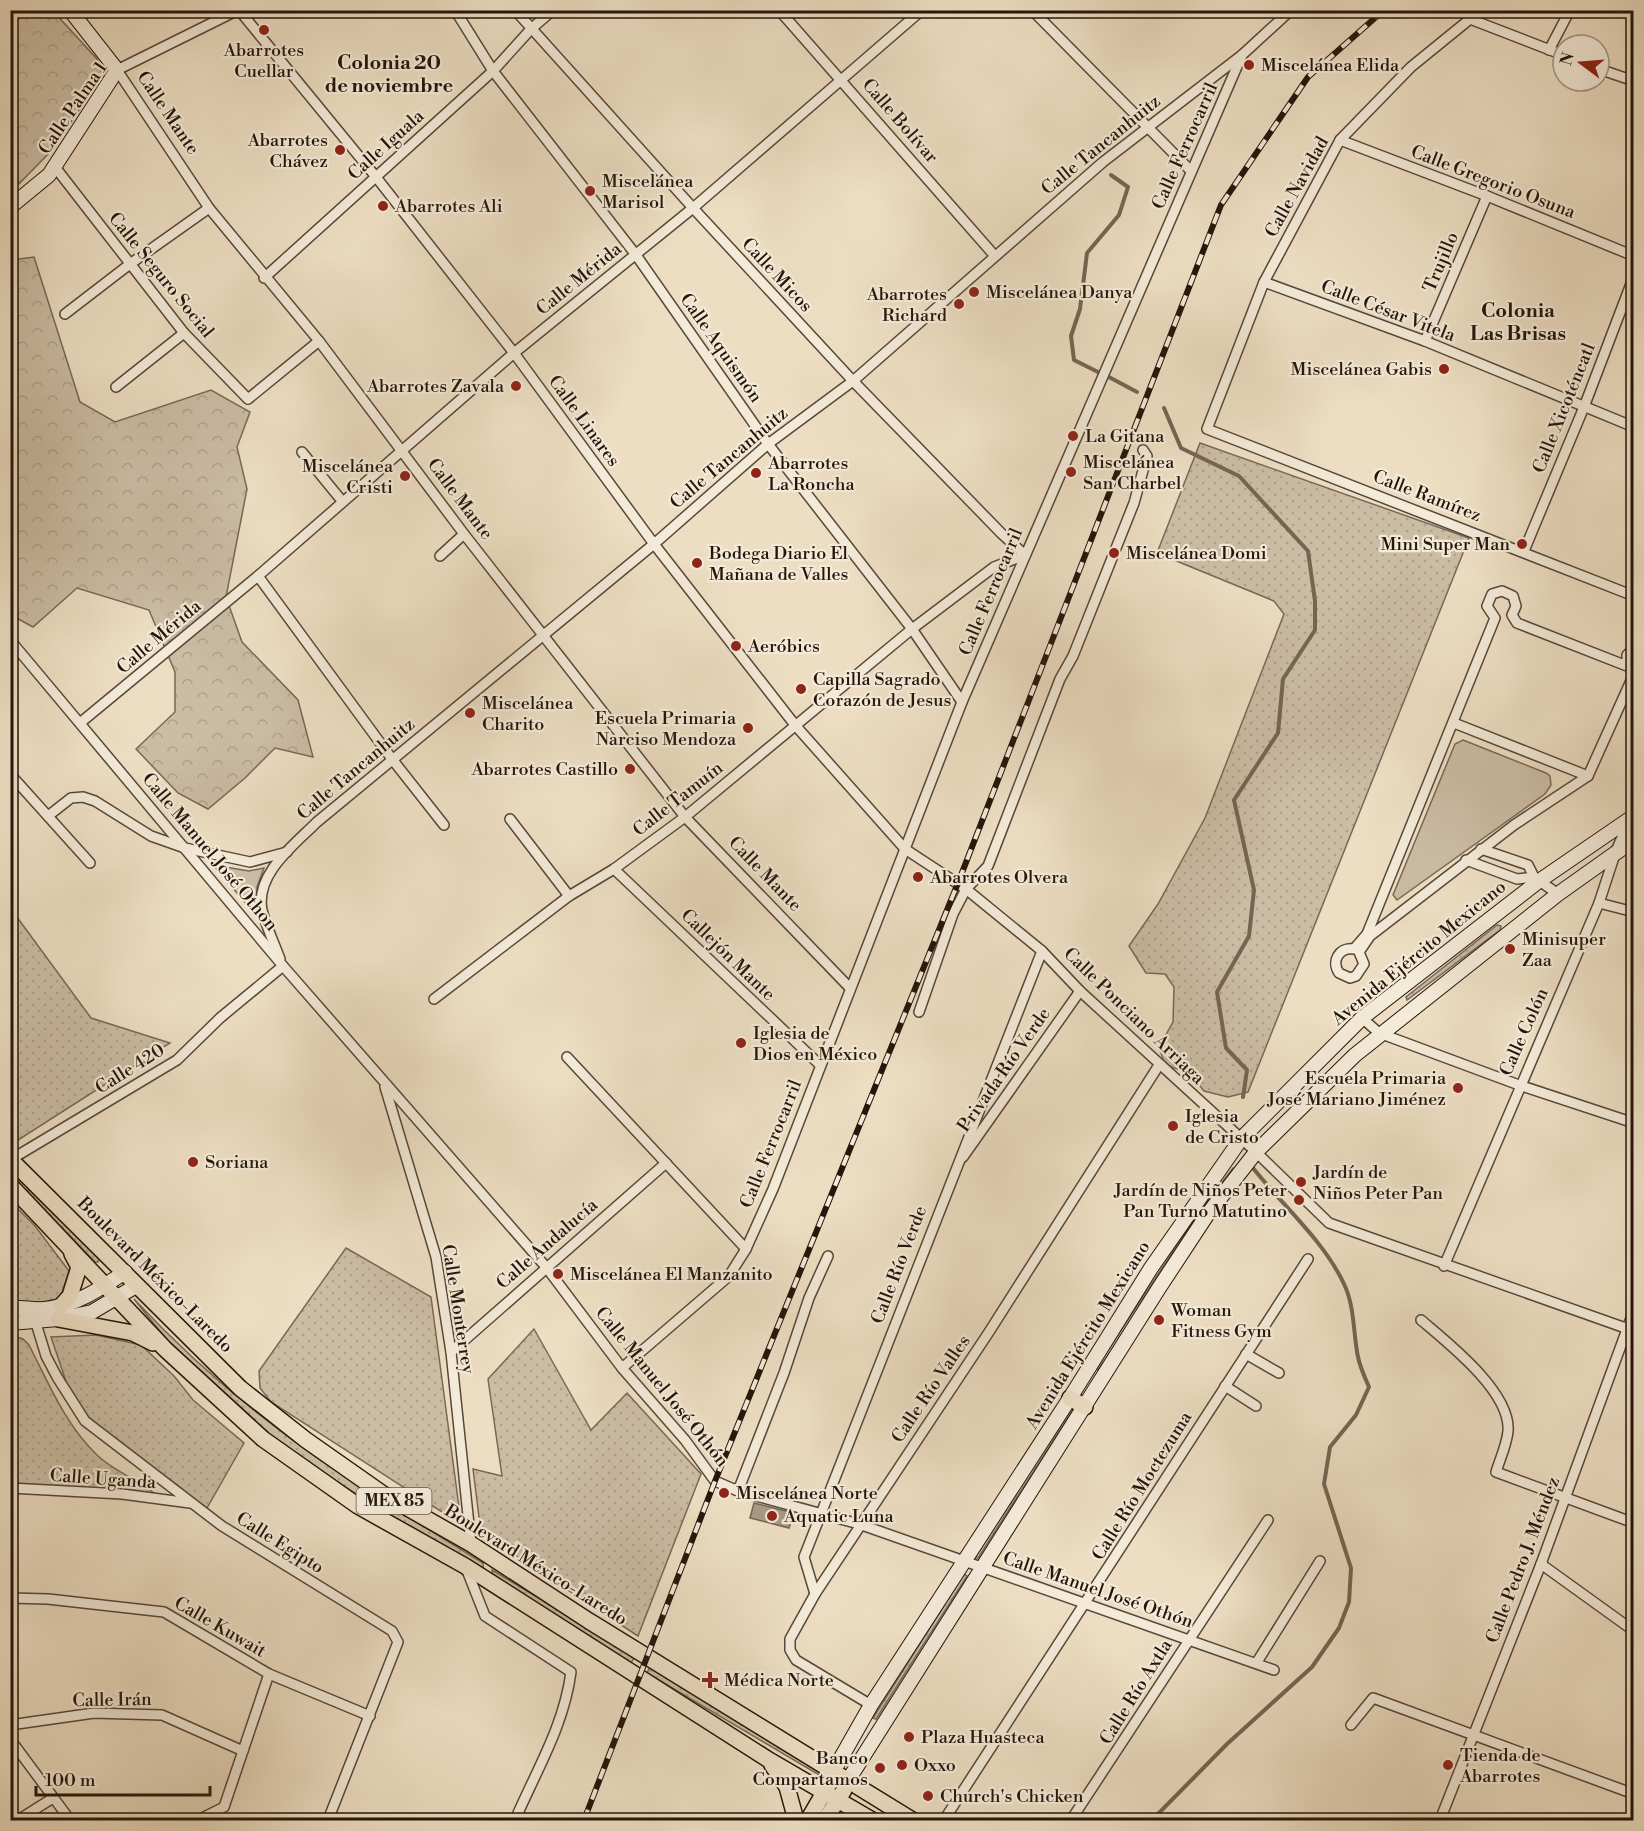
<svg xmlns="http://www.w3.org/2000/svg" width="1644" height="1831" font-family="'Libre Bodoni',serif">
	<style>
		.grass { fill: url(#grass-dots); stroke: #786857; stroke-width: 1.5 }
		.forest { fill: url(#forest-crowns); stroke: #786857; stroke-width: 1.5 }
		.park { fill: #cbbca4; stroke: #786857; stroke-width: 1.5 }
		.water { fill: #a99a84; stroke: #746553; stroke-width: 1.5 }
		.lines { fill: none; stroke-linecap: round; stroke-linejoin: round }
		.stream { stroke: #746553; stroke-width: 4 }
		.street-casing { stroke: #574738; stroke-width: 12 }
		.secondary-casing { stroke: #25150a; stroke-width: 16 }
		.primary-casing { stroke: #25150a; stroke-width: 18 }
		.street { stroke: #f3ead8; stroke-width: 9 }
		.secondary { stroke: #f3ead8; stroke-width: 14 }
		.primary { stroke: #eddec3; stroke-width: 15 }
		.rail-casing { stroke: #25150a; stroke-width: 6 }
		.rail { stroke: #f3ead8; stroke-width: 4; stroke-dasharray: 11; stroke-linecap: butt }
		.poi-dot { fill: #8f2418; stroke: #f3ead8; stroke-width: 2 }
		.labels { text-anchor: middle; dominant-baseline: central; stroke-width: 4.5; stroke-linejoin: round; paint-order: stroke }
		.shield { fill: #f3ead8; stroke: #635548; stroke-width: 1.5 }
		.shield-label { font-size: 16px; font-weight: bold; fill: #25150a }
		.poi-label { font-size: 18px; fill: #25150a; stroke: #f3ead8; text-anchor: start }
		.street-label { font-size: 18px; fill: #25150a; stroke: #f3ead8 }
		.neighbourhood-label { font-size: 20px; font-weight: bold; fill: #25150a; stroke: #f3ead8 }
	</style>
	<defs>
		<pattern id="grass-dots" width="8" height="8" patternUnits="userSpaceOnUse" patternTransform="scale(1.5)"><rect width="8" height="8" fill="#cbbca4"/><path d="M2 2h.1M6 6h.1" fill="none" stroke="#aea18c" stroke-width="1.8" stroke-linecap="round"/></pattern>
		<pattern id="forest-crowns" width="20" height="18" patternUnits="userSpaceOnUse" patternTransform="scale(1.5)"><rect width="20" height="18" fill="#cbbca4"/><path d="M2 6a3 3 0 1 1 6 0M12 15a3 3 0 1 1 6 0" fill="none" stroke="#aea18c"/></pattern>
	</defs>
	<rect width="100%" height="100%" fill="#eddec3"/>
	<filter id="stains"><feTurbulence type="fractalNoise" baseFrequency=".00333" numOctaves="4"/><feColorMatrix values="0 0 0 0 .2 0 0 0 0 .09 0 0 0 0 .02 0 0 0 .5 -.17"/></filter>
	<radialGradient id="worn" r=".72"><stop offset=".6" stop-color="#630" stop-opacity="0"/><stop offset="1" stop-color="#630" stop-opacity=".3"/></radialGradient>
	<g class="grass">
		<path d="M1200,443l269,95 -221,554 -20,5 -24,-6 -14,-18 -25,-8 -6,-18 14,-25 1,-35 -9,-13 -19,-1 -17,-27 29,-42 47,-86 79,-204 -10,-13 -117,-48z"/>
		<path d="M11,909l80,109 79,25 -155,99 -5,-6z"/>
		<path d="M1497,925l4,1 -1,4 -93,70 -1,-3z"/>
		<path d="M1233,1168l3,2 -138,200 -2,-2 105,-159z"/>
		<path d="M29,1189l70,70 -1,3h-3l-68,-71z"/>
		<path d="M10,1201l25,25 34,45 -10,31 -48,1z"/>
		<path d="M346,1248l85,49 28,210 -14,7 -174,-112 -11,-14 -1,-17z"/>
		<path d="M134,1299c53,57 112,108 175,153 56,40 116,75 174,111l1,10c-104,-66 -219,-126 -303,-218 -17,-18 -32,-37 -47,-56z"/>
		<path d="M534,1329l57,101 36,-37 74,81 -63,162 -157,-103 -8,-64 29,7 -14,-97z"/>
		<path d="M10,1335l13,4 6,6c19,37 37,81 68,110 18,18 45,25 64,44l-150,-12z"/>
		<path d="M96,1335l45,10 33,31 19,24 51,43 -37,65 -99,-64 -32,-33 -25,-74z"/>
		<path d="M1071,1407l3,1 -96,150 -3,-1z"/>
		<path d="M492,1570l143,86 -4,7 -138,-86z"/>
		<path d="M964,1574l3,2 -91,143 -3,-1z"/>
		<path d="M651,1665l168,106v4l-172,-102z"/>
	</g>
	<g class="forest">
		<path d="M10,11h43l44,48 5,16 -48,73 -36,37 -7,-44z"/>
		<path d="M34,257l46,145 35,20 96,-32 39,22 -13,35 10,42 -21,108 16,45 56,58 15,57 -38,-9 -30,30 -37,31 -30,-16 -42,-44 39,-37v-40l-26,-62 -72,-22 -44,39 -22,-12v-355z"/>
	</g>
	<g class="park">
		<path d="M1463,740l83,33 4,3 1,9 -6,9 -148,106 -4,-5 62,-151z"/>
		<path d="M213,865l36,6 15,-3 -7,19 -1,28z"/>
	</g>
	<path class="water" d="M754,1503l40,10 -5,15 -39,-10z"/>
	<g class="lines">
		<g class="stream">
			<path d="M1100,373l-26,-13 -3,-24 9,-27 7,-56 32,-38 9,-28 -17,-12"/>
			<path d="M1107,376l30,16"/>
			<path d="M1164,408l17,40 58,28 69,75 7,50v29l-32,49 -5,54 -44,67 20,90 -5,46 -32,56 9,56 21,22 -4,27"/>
			<path d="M1152,1820l75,-76 85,-77 27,-39 10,-26 2,-34 -27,-84 6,-37 26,-32 13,-28c-4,-9 -9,-20 -11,-30 -5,-24 -3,-50 -14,-73 -20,-43 -61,-78 -91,-116"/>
		</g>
		<g class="street-casing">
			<g id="street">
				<path d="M238,10l-121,60 92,138 110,133 145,193 221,283 164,170"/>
				<path d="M239,10l137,167 138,176 140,191 141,181 110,124 61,40 76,62 38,40 176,161 73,71 305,108"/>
				<path d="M455,10l38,61 143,184 132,189 144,185 50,73"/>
				<path d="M779,10l215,245"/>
				<path d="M1032,10l159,161"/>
				<path d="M1485,10l-15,9 -59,48 -71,73 -76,142 -57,147 427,167"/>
				<path d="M1470,19l93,36"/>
				<path d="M1549,50l21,-40"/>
				<path d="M1599,69l35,12"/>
				<path d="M1340,140l147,56 147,60"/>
				<path d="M55,167l129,166 64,66 71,-58"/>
				<path d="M264,278l229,-207 38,-42 22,-19"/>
				<path d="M1264,282l161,59 209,86"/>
				<path d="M65,314l65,-50 79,-56"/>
				<path d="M1425,341l62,-145"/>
				<path d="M116,387l68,-54"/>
				<path d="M302,452l40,49"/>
				<path d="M1524,551l60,-144 50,-131"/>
				<path d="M440,556l24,-22"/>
				<path d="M258,576l134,183 52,66"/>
				<path d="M10,640l273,326 263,301 76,101 63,72 30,41 23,10 121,33 415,146"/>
				<path d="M1634,648l-7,7v11l-110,-43 -5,-8 4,-9 -3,-10 -11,-5 -10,3 -5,12 8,12 -128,316 -13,15c-15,-2 -23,12 -15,24l11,5 6,-2 8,-12 -5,-12 11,-16 144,-111 74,-49 46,-102"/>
				<path d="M80,723l178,-147 256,-223 179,-145 229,-198"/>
				<path d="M1454,723l134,53"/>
				<path d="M10,774l80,89"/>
				<path d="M48,816l23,-18 12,-1 12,4 56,35 34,12 65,14 37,-10"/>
				<path d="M510,819l59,77"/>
				<path d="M1481,849l47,16 6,12 24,17"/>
				<path d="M1466,860l51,19 17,-2"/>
				<path d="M614,869l206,196"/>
				<path d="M1599,903l35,9"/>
				<path d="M280,959c-6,-16 -14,-33 -18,-49 -7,-36 32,-65 55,-88l337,-278 114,-100 85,-63 250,-219 139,-107 49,-45"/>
				<path d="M434,999l135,-103 45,-27 71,-52 227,-188 82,-62 31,-12 -23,-21 -149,-153 -160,-173 -178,-198"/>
				<path d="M919,1012l34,-98 13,-25 22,-23 72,-187 13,-23 61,-153 13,-47 -4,-6"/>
				<path d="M1362,1018l17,15 140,52 115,38"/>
				<path d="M567,1057l179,192"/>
				<path d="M385,1087l51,170 15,95 20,192"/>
				<path d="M963,1157l117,-166"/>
				<path d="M10,1160l167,-100 43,-42 63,-52"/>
				<path d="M1444,1266l155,-363 17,-52 14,-32"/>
				<path d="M35,1320l11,36 11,21 28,44 137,105 170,105 6,11 -70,178"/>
				<path d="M1421,1320c27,23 90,72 87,111 -1,13 -8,28 -12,41l138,51"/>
				<path d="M451,1352l215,-189"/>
				<path d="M1246,1354l33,19"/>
				<path d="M622,1368l107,-92 17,-27 27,-60 189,-487 280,-647"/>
				<path d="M1225,1386l31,20"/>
				<path d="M10,1488l112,6 68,9"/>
				<path d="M738,1491l46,-118 25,-75 19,-42"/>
				<path d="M1541,1564l93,67"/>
				<path d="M466,1568l19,48 86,56c-7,54 -35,99 -56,148"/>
				<path d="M815,1594l-11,-37 238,-606"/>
				<path d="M10,1598l38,1 116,13 105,62 101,42"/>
				<path d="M1257,1662l63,-101"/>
				<path d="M871,1705l-75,-45 -6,-10v-11l25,-45 174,-262 170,-267"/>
				<path d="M10,1725l84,-12 68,2 81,36"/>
				<path d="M1351,1725l22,-27 261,96"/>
				<path d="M10,1739l60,81"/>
				<path d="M18,1820l35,-22"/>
				<path d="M198,1820l26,-13 45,-133"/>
				<path d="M944,1820l364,-561"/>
				<path d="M1071,1820l197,-300"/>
				<path d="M1440,1820l101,-256 93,-254"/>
			</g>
		</g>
		<g class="secondary-casing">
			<g id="secondary">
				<path d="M10,207l39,-32 68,-105 -47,-60"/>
				<path d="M10,1308c12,-1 23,2 34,1 31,-3 56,-20 81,-37"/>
				<path d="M10,1323l48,-4 34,-7 44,-26"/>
				<path d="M833,1772l38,-67 199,-307 81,-130 90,-129 121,-121 177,-137 95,-65"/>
				<path d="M847,1782l312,-494 48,-73 49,-63 99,-97 203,-161 76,-54"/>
			</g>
		</g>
		<g class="primary-casing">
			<g id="primary">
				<path d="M10,1159l230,229 66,52 77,54 88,50 118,77 323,199"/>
				<path d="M10,1185l155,164 98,90 95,67 107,60 304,194 103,60"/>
				<path d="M61,1306l9,-10 9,-29 -7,-13"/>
				<path d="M58,1319l75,14 20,10"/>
				<path d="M1070,1398l15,9"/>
				<path d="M772,1765l15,22 9,33"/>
				<path d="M808,1820l21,-36"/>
				<path d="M825,1820l19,-30"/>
			</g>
		</g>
		<use href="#street" class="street"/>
		<use href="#secondary" class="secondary"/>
		<use href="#primary" class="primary"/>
		<g class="rail-casing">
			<path id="rail" d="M584,1820l131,-339 243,-598 263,-678 87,-128 76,-67"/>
		</g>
		<use href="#rail" class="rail"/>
	</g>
	<g class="poi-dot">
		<circle cx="264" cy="30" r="6"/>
		<circle cx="1249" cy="65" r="6"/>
		<circle cx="340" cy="150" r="6"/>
		<circle cx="590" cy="191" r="6"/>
		<circle cx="383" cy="206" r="6"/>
		<circle cx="974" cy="292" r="6"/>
		<circle cx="959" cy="304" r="6"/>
		<circle cx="1444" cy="369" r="6"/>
		<circle cx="516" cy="386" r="6"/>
		<circle cx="1073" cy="436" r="6"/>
		<circle cx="1071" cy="472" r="6"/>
		<circle cx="756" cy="473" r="6"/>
		<circle cx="405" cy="476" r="6"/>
		<circle cx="1522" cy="544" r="6"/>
		<circle cx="1114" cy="553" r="6"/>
		<circle cx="697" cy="563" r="6"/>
		<circle cx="736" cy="646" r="6"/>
		<circle cx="801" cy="689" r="6"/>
		<circle cx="470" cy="713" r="6"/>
		<circle cx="748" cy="728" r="6"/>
		<circle cx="630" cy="769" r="6"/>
		<circle cx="918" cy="877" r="6"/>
		<circle cx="1510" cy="949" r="6"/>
		<circle cx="741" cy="1043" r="6"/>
		<circle cx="1458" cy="1088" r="6"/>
		<circle cx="1173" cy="1126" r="6"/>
		<circle cx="193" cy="1162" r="6"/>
		<circle cx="1301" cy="1182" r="6"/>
		<circle cx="1299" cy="1200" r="6"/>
		<circle cx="558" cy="1274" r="6"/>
		<circle cx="1159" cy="1320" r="6"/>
		<circle cx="724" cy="1493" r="6"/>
		<circle cx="772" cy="1516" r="6"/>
		<path d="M707 1671h6v6h6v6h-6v6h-6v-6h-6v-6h6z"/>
		<circle cx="909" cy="1737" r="6"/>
		<circle cx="902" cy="1765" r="6"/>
		<circle cx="1448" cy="1765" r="6"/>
		<circle cx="880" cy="1768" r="6"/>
		<circle cx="928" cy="1796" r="6"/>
	</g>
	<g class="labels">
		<rect class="shield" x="356.5" y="1488" width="75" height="26" rx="4.5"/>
		<g class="shield-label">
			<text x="394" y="1501">MEX 85</text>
		</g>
		<g class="poi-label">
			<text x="264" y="50" text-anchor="middle">Abarrotes<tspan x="264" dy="21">Cuellar</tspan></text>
			<text x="1261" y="65">Miscelánea Elida</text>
			<text x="328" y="140" text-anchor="end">Abarrotes<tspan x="328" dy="21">Chávez</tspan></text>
			<text x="602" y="181">Miscelánea<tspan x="602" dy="21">Marisol</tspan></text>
			<text x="395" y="206">Abarrotes Ali</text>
			<text x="986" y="292">Miscelánea Danya</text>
			<text x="947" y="294" text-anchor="end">Abarrotes<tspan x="947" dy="21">Richard</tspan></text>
			<text x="1432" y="369" text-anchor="end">Miscelánea Gabis</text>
			<text x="504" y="386" text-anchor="end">Abarrotes Zavala</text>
			<text x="1085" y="436">La Gitana</text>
			<text x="1083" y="462">Miscelánea<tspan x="1083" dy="21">San Charbel</tspan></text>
			<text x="768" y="463">Abarrotes<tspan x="768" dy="21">La Roncha</tspan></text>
			<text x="393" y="466" text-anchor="end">Miscelánea<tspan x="393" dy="21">Cristi</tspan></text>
			<text x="1510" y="544" text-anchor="end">Mini Super Man</text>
			<text x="709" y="553">Bodega Diario El<tspan x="709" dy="21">Mañana de Valles</tspan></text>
			<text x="1126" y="553">Miscelánea Domi</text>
			<text x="748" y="646">Aeróbics</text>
			<text x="813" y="679">Capilla Sagrado<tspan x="813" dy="21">Corazón de Jesus</tspan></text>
			<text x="482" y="703">Miscelánea<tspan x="482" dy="21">Charito</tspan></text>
			<text x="736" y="718" text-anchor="end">Escuela Primaria<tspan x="736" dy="21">Narciso Mendoza</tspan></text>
			<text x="618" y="769" text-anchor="end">Abarrotes Castillo</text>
			<text x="930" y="877">Abarrotes Olvera</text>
			<text x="1522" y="939">Minisuper<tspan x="1522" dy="21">Zaa</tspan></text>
			<text x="753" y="1033">Iglesia de<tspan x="753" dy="21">Dios en México</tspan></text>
			<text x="1446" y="1078" text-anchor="end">Escuela Primaria<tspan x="1446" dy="21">José Mariano Jiménez</tspan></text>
			<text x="1185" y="1116">Iglesia<tspan x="1185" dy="21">de Cristo</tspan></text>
			<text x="205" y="1162">Soriana</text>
			<text x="1313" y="1172">Jardín de<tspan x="1313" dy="21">Niños Peter Pan</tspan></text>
			<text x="1287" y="1190" text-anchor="end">Jardín de Niños Peter<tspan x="1287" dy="21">Pan Turno Matutino</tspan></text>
			<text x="570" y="1274">Miscelánea El Manzanito</text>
			<text x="1171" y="1310">Woman<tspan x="1171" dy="21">Fitness Gym</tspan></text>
			<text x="736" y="1493">Miscelánea Norte</text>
			<text x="784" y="1516">Aquatic Luna</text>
			<text x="724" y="1680">Médica Norte</text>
			<text x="921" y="1737">Plaza Huasteca</text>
			<text x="1460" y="1755">Tienda de<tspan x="1460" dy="21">Abarrotes</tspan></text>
			<text x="868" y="1758" text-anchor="end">Banco<tspan x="868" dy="21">Compartamos</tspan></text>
			<text x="914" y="1765">Oxxo</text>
			<text x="940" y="1796">Church's Chicken</text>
		</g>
		<g class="street-label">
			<text transform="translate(73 108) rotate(-56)">Calle Palma 1</text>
			<text transform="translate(168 113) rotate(56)">Calle Mante</text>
			<text transform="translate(900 121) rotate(49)">Calle Bolívar</text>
			<text transform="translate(386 145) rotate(-42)">Calle Iguala</text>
			<text transform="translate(1101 145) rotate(-39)">Calle Tancanhuitz</text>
			<text transform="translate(1185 146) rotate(-66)">Calle Ferrocarril</text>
			<text transform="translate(1493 182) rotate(21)">Calle Gregorio Osuna</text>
			<text transform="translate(1297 187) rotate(-61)">Calle Navidad</text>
			<text transform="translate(1441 262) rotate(-67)">Trujillo</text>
			<text transform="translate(161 275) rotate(51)">Calle Seguro Social</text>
			<text transform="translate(777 275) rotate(47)">Calle Micos</text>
			<text transform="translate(579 279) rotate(-39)">Calle Mérida</text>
			<text transform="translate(1388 311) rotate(21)">Calle César Vitela</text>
			<text transform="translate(721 348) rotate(55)">Calle Aquismón</text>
			<text transform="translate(1564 408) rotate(-68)">Calle Xicoténcatl</text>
			<text transform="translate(584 421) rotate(54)">Calle Linares</text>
			<text transform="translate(729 458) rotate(-40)">Calle Tancanhuitz</text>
			<text transform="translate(1427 496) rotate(21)">Calle Ramírez</text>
			<text transform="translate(460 499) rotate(53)">Calle Mante</text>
			<text transform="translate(991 592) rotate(-67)">Calle Ferrocarril</text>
			<text transform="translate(159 637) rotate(-40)">Calle Mérida</text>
			<text transform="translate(356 769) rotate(-40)">Calle Tancanhuitz</text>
			<text transform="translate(678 799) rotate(-38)">Calle Tamuín</text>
			<text transform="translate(210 852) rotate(50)">Calle Manuel José Othon</text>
			<text transform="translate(765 874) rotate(46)">Calle Mante</text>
			<text transform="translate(1419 953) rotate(-39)">Avenida Ejército Mexicano</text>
			<text transform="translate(728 955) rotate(44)">Callejón Mante</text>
			<text transform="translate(1134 1016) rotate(44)">Calle Ponciano Arriaga</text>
			<text transform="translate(1524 1032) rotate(-66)">Calle Colón</text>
			<text transform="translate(130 1069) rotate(-32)">Calle 420</text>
			<text transform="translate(1004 1070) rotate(-55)">Privada Río Verde</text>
			<text transform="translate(771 1144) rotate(-68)">Calle Ferrocarril</text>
			<text transform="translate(547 1244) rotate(-41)">Calle Andalucía</text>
			<text transform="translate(899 1265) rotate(-69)">Calle Río Verde</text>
			<text transform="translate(155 1275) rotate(45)">Boulevard México-Laredo</text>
			<text transform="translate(458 1309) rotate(81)">Calle Monterrey</text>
			<text transform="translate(1088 1335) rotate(-58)">Avenida Ejército Mexicano</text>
			<text transform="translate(662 1387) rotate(51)">Calle Manuel José Othón</text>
			<text transform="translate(931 1389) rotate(-56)">Calle Río Valles</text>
			<text transform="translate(103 1479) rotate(4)">Calle Uganda</text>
			<text transform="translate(1142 1486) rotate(-58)">Calle Río Moctezuma</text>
			<text transform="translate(280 1543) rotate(32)">Calle Egipto</text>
			<text transform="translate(1523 1560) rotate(-69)">Calle Pedro J. Méndez</text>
			<text transform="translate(536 1565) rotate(32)">Boulevard México-Laredo</text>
			<text transform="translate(1098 1590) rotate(19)">Calle Manuel José Othón</text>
			<text transform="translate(220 1627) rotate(30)">Calle Kuwait</text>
			<text transform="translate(1136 1692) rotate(-58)">Calle Río Axtla</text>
			<text transform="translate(112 1700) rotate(-1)">Calle Irán</text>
		</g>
		<g class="neighbourhood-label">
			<text x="389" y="63">Colonia 20<tspan x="389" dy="23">de noviembre</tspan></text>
			<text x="1518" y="311">Colonia<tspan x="1518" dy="23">Las Brisas</tspan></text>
		</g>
	</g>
	<rect width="1644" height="1831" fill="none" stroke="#eddec3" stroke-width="36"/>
	<rect x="12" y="12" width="1620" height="1807" fill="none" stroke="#25150a" stroke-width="3"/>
	<rect x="18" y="18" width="1608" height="1795" fill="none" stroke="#25150a" stroke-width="1.5"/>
	<g transform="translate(1581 63) rotate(286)"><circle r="28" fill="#f3ead8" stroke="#a19586" stroke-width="1.5"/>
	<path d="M0-4.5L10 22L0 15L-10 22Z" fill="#8f2418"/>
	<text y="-9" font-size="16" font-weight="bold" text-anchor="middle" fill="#25150a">N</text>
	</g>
	<path d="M36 1786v9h174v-9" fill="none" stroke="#25150a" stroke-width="3"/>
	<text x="45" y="1786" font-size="18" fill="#25150a" stroke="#f3ead8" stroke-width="4.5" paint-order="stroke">100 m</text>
	<rect width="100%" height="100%" filter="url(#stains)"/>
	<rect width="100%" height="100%" fill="url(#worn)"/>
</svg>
